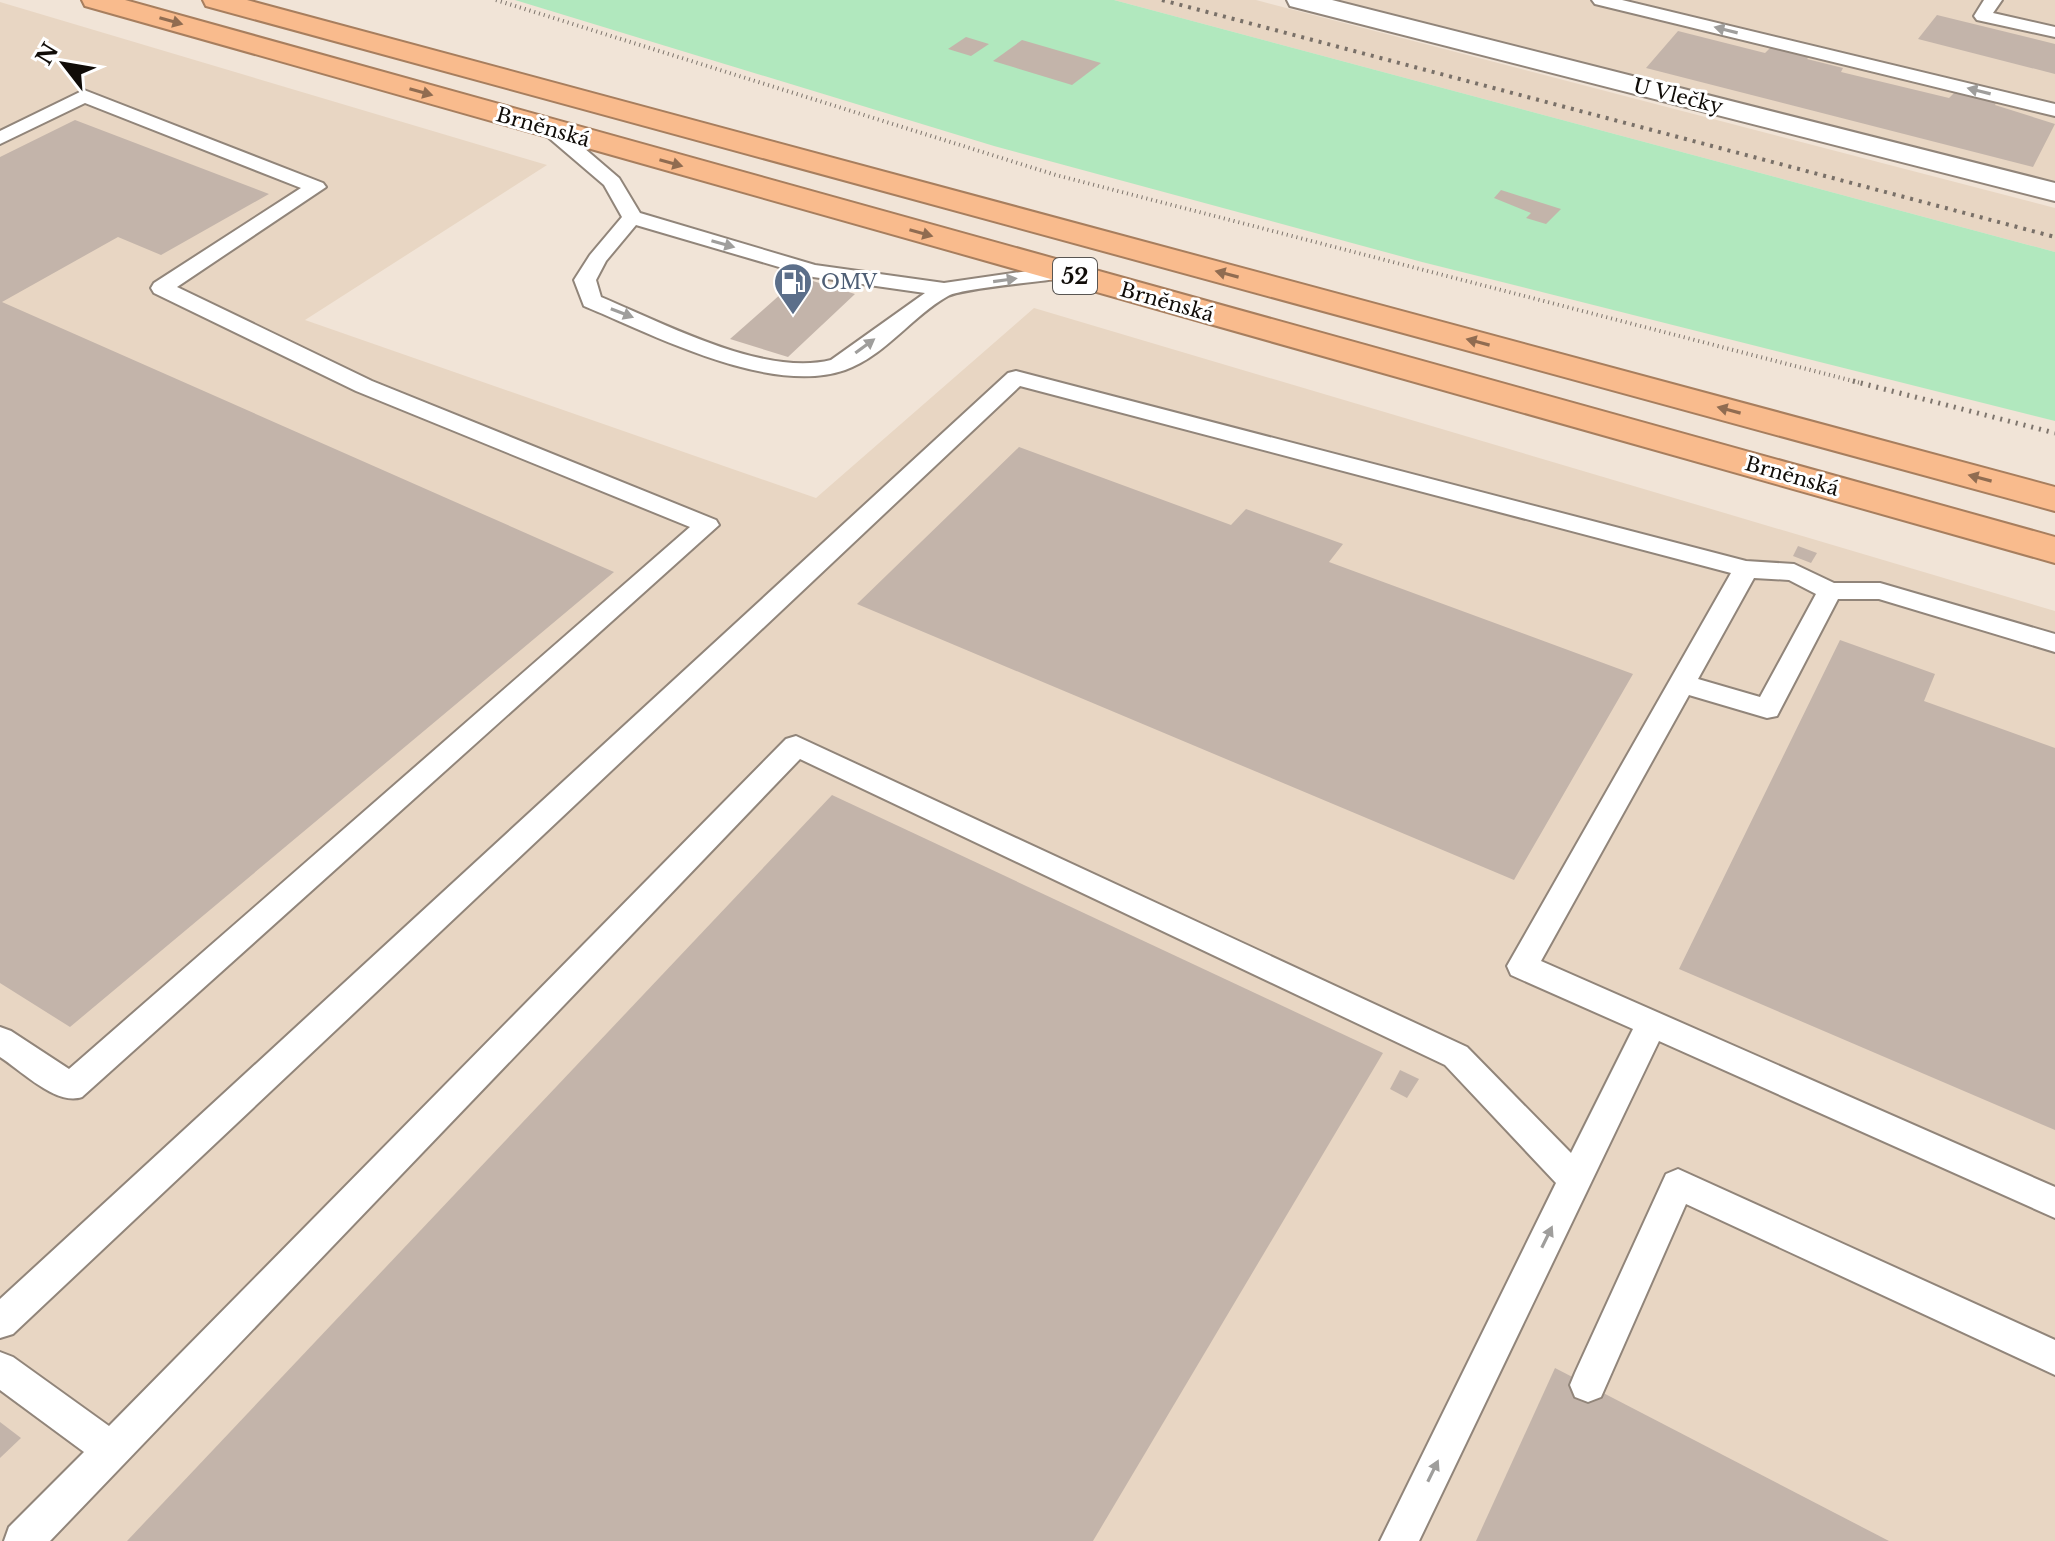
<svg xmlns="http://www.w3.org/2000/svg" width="2055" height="1541" font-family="'Libre Baskerville',serif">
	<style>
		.built { fill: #e8d6c3 }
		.green { fill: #b1e8be }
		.building { fill: #c3b4aa }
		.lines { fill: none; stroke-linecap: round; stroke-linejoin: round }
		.lane-casing { stroke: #91857a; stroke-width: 4 }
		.street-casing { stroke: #91857a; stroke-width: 4 }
		.highway-casing { stroke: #a77e5e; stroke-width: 4 }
		.path-far1 { stroke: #7e756d; stroke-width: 4; stroke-dasharray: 1 4; stroke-linecap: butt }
		.path { stroke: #7e756d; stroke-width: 5; stroke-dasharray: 2 6; stroke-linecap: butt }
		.lane { fill: #fff; fill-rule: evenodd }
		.street { fill: #fff; fill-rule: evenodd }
		.highway { fill: #f9bb8d; fill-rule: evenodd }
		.rail { stroke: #797068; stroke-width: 4; stroke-dasharray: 3 6; stroke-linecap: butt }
		.oneway { fill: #906c51 }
		.oneway2 { fill: #9f9e9c }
		.labels { text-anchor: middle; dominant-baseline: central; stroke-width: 6; stroke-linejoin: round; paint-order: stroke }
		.far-street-label { font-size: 20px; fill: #100c08; stroke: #fff }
		.far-service-label { font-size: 20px; fill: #4e5e75; stroke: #fff; text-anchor: start }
		.shield { fill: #fff; stroke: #585552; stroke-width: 2 }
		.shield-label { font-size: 22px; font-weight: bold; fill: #100c08 }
	</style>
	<rect width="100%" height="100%" fill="#f1e4d7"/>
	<g class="built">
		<path d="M1114,0h142l799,208v44z"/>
		<path d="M1323,0h732v181l-27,1z"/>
		<path d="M0,2l547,163 -242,155 511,178 218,-190 1021,303v930h-2055z"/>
	</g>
	<path class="green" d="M515,0h599l941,252v169l-633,-159 -428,-116z"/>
	<g class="building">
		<path d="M1937,15l118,29v30l-137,-35z"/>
		<path d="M1678,31l87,22 7,-7 32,8 5,3 -2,2 36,9 -2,4 108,26 7,-7 35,8 5,4 -1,2 60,19 -22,43 -387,-99z"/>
		<path d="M966,37l23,7 -18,12 -23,-7z"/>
		<path d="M1022,40l79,23 -29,22 -79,-24z"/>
		<path d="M75,120l194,74 -108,61 -43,-18 -116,65 612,270 -544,455 -70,-44v-826z"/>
		<path d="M1501,190l60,19 -15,15 -20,-6 5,-5 -37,-15z"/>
		<path d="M800,277l55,17 -67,63 -58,-18z"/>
		<path d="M1019,447l212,78 15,-16 97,35 -14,18 304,112 -119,206 -657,-276z"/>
		<path d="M1798,546l19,7 -6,10 -18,-7z"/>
		<path d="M1840,640l95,34 -11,27 131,47v382l-376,-161z"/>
		<path d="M832,795l551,258 -290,488h-966z"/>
		<path d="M1400,1070l19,9 -12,19 -17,-9z"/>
		<path d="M1555,1368l334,173h-413z"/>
		<path d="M0,1422l21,16 -21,20z"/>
	</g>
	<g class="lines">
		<g class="lane-casing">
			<g id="lane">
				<path d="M1592,0h30l433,104v12l-460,-112z"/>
				<path d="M1984,0h18l-9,13 62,14v10l-78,-17 -3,-4z"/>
				<path d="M84,90l239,93 3,4 -149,100 195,94 344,139 3,5 -637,572c-26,9 -60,-26 -82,-40v-30l11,4 58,38 621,-542 -334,-136 -202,-98 -3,-5 3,-5 147,-95 -216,-85 -85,41v-13z"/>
				<path d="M549,122l7,2 63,54 21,35 175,52 129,18 118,-17 10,6 -10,6c-22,4 -99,10 -114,18 -36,20 -63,60 -103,74 -75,26 -191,-35 -261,-64l-10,-26 16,-25 32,-38 -18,-32 -62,-53 -2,-4 2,-4zM636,225l177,52 112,16 -94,67c-67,17 -168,-37 -230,-63l-5,-17 10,-19z"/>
				<path d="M1016,371l730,190 48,3 40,19h46l175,51v18l-176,-53h-41l-61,117 -10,2 -78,-23 -148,266 514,226v31l-396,-177 -240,500h-39l176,-358 -111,-118 -645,-306 -750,782h-46l5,-14 75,-75 -84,-62v-38l13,5 96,69 677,-687 10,-3 671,311 104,106 62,-124 -122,-54 -4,-9 224,-393 -711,-187 -1007,948 -13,4v-39l1008,-926zM1754,578l35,2 27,14 -56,103 -62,-18z"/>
				<path d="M1678,1169l377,171v35l-369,-171 -85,193 -13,5 -13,-5 -5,-12 5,-12 91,-199z"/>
			</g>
		</g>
		<g class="street-casing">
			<path id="street" d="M1287,0h45l723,183v18l-765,-195z"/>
		</g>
		<g class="highway-casing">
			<g id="highway">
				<path d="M82,0h43l1930,537v26l-1970,-557z"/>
				<path d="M203,0h44l1808,487v24l-1849,-505z"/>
			</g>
		</g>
		<path class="path-far1" d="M496,0l560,175 805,208"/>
		<path class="path" d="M1853,381l202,52"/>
		<use href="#lane" class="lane"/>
		<use href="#street" class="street"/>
		<use href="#highway" class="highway"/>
		<path class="rail" d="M1162,0l893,237"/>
	</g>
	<defs><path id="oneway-solid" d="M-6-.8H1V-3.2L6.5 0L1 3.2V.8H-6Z" transform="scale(2)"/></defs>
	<g class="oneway">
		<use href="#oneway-solid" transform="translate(171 21) rotate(16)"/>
		<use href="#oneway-solid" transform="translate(421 92) rotate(16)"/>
		<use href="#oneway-solid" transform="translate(671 163) rotate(16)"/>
		<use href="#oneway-solid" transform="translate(921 233) rotate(16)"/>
		<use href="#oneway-solid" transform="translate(1227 274) rotate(-165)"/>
		<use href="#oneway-solid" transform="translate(1478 342) rotate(-165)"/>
		<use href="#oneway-solid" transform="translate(1729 410) rotate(-165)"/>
		<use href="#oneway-solid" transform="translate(1980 478) rotate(-165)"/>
	</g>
	<g class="oneway2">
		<use href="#oneway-solid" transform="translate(1726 30) rotate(-166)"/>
		<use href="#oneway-solid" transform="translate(1979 91) rotate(-166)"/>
		<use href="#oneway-solid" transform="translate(723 244) rotate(16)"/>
		<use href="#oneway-solid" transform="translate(1005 280) rotate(-8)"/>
		<use href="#oneway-solid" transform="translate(622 313) rotate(21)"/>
		<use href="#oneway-solid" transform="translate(865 346) rotate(-36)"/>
		<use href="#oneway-solid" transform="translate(1547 1237) rotate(-64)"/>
		<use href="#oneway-solid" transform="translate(1433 1471) rotate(-64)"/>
	</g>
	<defs>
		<g id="fuel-pin" transform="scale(2)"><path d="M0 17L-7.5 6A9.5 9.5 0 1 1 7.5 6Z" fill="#5c6f8a" stroke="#fff"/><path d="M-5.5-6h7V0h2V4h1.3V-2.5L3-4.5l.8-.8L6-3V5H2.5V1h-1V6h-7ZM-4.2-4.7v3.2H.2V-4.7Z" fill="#fff"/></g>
	</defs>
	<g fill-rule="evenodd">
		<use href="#fuel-pin" x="793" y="282"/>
	</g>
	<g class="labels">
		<g class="far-street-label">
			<text transform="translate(1678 96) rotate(14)">U Vlečky</text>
			<text transform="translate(543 127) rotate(16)">Brněnská</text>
			<text transform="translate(1167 302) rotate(16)">Brněnská</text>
			<text transform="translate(1792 476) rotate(16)">Brněnská</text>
		</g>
		<g class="far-service-label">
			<text x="821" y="282">OMV</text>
		</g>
		<rect class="shield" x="1053" y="258" width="44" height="36" rx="6"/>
		<g class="shield-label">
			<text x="1075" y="276">52</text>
		</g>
	</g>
	<g transform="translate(64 64) rotate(301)" stroke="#ffffff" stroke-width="6" paint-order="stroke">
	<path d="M0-6L14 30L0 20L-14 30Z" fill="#100c08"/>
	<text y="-12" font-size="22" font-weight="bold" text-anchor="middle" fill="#100c08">N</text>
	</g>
</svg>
